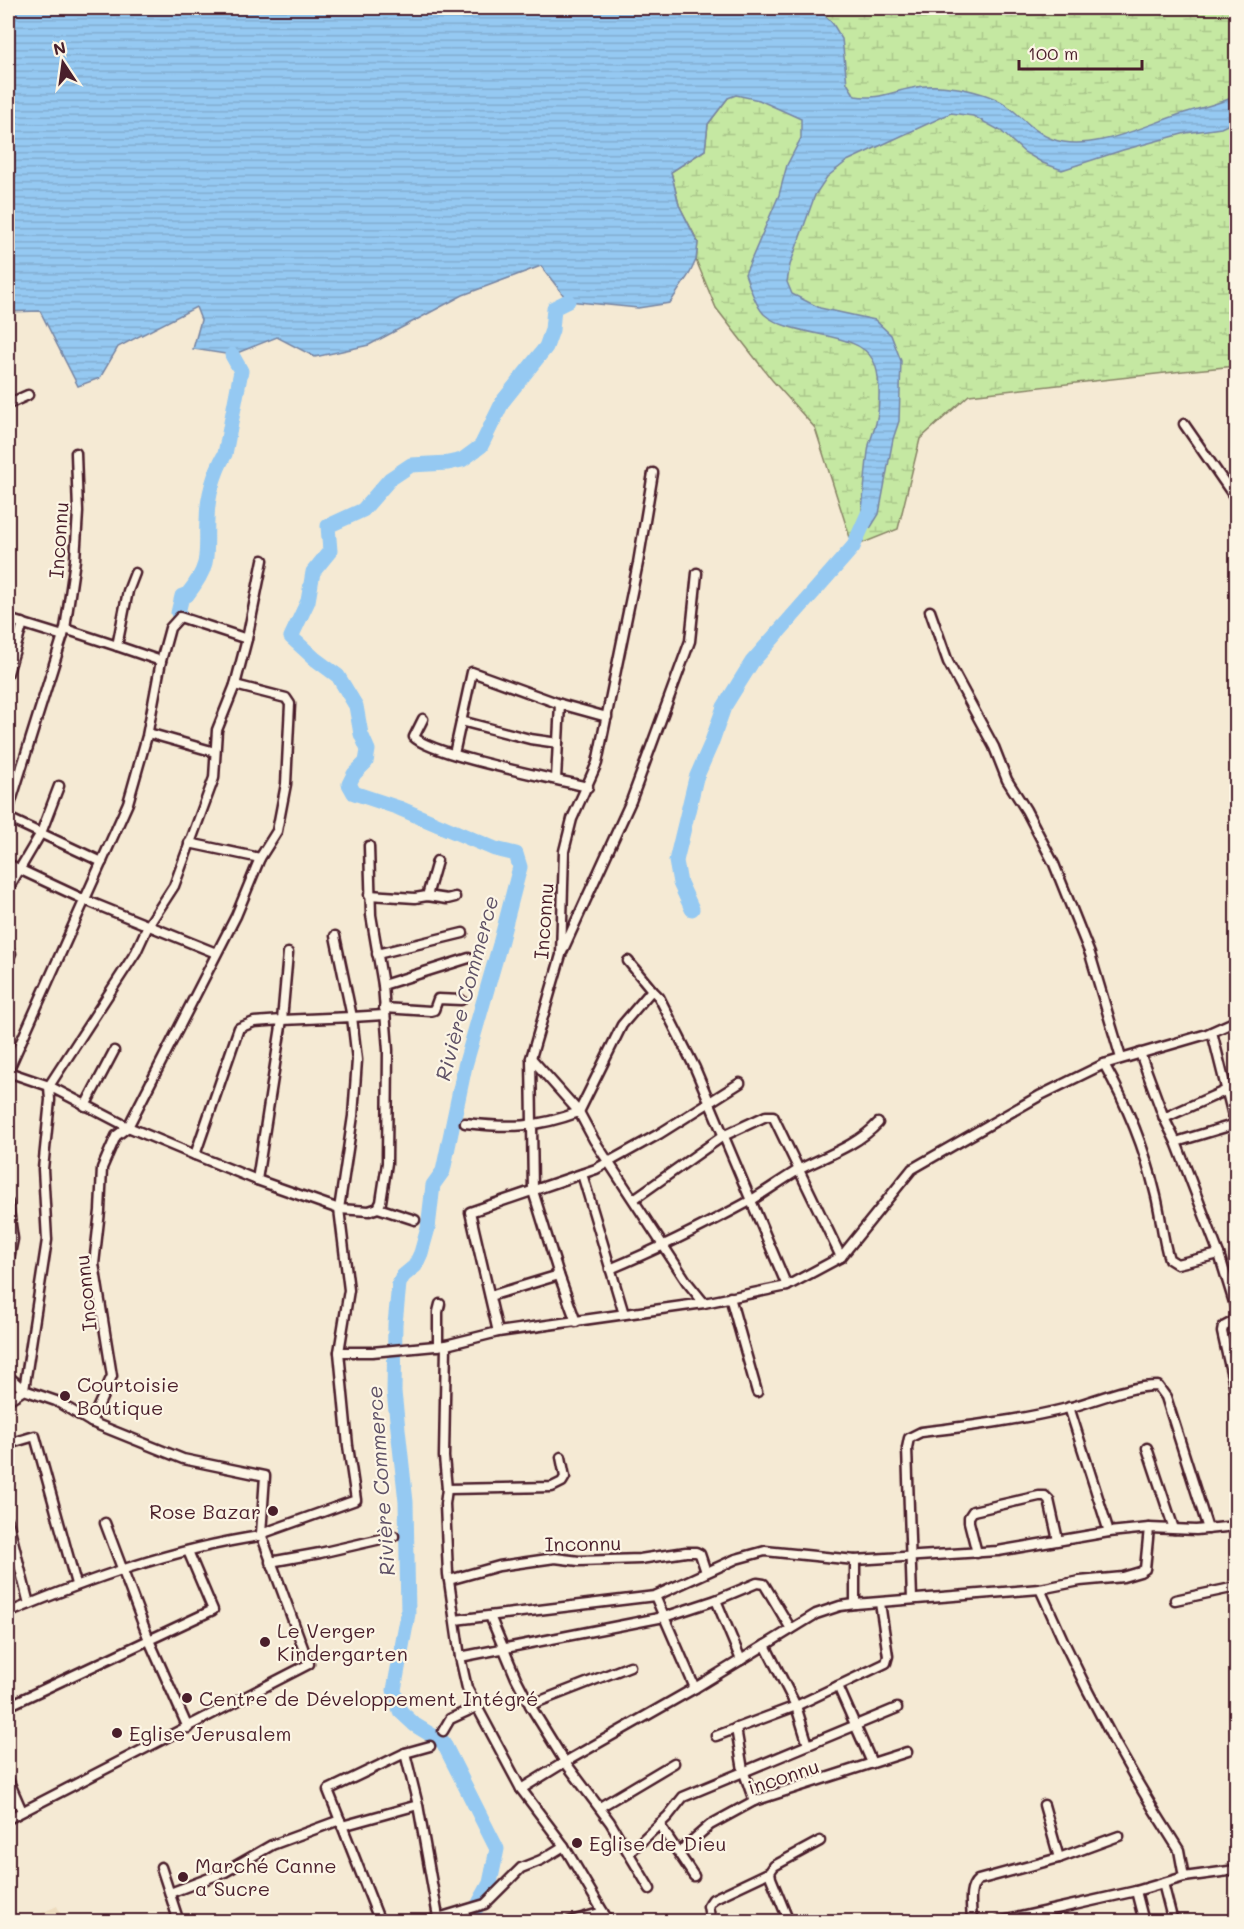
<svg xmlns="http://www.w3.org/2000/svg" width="1244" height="1929" font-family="Mali,sans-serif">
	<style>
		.built { fill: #eddcbf }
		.wetland { fill: url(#wetland-marsh); stroke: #888466; stroke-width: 1.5 }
		.water { fill: url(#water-rules); stroke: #7785a2; stroke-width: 1.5 }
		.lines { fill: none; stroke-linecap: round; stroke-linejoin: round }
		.river { stroke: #95c9f2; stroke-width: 15 }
		.minor-casing { stroke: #4a1f2b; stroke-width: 13 }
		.minor { stroke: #fcf5e5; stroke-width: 8 }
		.poi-dot { fill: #4a1f2b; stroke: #fcf5e5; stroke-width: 2 }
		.labels { text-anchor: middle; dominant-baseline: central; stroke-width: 4.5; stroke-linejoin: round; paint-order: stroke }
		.street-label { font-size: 20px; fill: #4a1f2b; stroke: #fcf5e5 }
		.poi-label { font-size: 20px; fill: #4a1f2b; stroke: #fcf5e5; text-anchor: start }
		.water-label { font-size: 21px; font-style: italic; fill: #605267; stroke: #fcf5e5 }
	</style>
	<defs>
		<pattern id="wetland-marsh" width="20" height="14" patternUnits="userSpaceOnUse" patternTransform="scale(1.5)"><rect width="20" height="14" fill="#c5e8a2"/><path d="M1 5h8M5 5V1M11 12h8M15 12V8" fill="none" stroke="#abc78c"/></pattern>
		<pattern id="water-rules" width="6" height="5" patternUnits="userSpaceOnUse" patternTransform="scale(1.5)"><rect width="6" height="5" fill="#95c9f2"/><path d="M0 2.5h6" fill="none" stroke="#82acd0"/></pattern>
	</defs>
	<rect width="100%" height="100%" fill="#f5ead4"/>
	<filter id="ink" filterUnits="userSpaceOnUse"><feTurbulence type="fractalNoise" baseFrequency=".0167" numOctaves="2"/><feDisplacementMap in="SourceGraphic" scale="12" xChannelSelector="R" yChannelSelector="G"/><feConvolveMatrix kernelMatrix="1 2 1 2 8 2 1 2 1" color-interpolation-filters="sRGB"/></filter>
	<g filter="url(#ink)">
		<path class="built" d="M57,1906l7,15h-39z"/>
		<path class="wetland" d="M742,8h494v358l-53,5 -214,24 -49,44 -22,90 -45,18 -38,-119 -43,-48 -56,-72 -20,-48 2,-18 -19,-37 -8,-33 34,-22 3,-26 20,-26z"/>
		<path class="water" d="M8,8h810l15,16 9,15 5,44 8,13c22,4 36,-4 57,-8 16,-4 30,-2 46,0 16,3 38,8 51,19 14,11 26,26 43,32 39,15 95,-15 132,-26 18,-6 35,-9 52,-17v25l-15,7 -35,5 -63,17 -61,20 -19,-7 -19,-11 -23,-21 -28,-15 -22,-3 -104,48 -20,16 -12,18 -25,70 -3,17 5,12 28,14 55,12 16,15 10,26 -2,60 -6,18 -14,75 -8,13 -5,3c-7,-8 -4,-20 -3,-30 2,-18 3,-37 6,-55 2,-7 5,-14 7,-22 4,-16 5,-49 -3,-63 -16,-30 -81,-22 -108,-45 -9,-7 -16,-30 -20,-41l34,-79 8,-30 14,-27v-19l-42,-19 -23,-5 -8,3 -20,26 -3,26 -34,22 8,33 19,38 -2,17 -6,13 -20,30 -32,5 -70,-7 -27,-35 -78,29 -94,50 -54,12 -38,-20 -45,18 -39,-6 8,-29 -5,-13 -78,40 -18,31 -22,8 -38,-75 -32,1z"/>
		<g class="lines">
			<g class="river">
				<path d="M178,613l4,-17 5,-1c8,-10 15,-20 18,-32 3,-14 1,-29 2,-42 0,-23 7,-48 18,-67l16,-83 -9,-16"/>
				<path d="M692,909l-12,-26 -4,-22 20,-83 15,-34 13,-37 28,-45 101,-115 18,-40"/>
				<path d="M473,1922v-8l17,-31 7,-34 -54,-107 -28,-17 -15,-14 -6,-21 14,-76 -2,-112 -12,-110 1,-68 4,-40 4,-8 12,-10 6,-13 7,-25 5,-43 10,-14 22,-105 35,-122 20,-77 -4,-13 -21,-5 -96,-41 -45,-15 -5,-9 5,-10 12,-12 2,-12 -7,-16 -5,-28 -18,-30 -23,-17 -24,-22 17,-36 5,-29 17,-21 -2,-25 35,-16 27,-31 21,-14 37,-2 14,-3 19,-14 22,-45 43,-54 6,-17 2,-22 14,-7"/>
			</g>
			<g class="minor-casing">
				<g id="minor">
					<path d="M8,404l20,-9"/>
					<path d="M1184,424l52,75"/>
					<path d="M135,573l-7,18 -11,55 44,15"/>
					<path d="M930,611l18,51 46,85 13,33 19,30 28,54 36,90 31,104"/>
					<path d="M8,619l55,17"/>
					<path d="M65,629l52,17"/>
					<path d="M8,673l15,-50"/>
					<path d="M423,719l-9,18c17,18 142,42 174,50"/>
					<path d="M461,721l69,18 28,4"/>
					<path d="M148,733l67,19"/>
					<path d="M454,754l18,-82 88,32 47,13"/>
					<path d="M556,779l4,-75"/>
					<path d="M8,811l57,-182 10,-69 3,-48 -2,-59"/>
					<path d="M8,818l94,44"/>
					<path d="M189,843l71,15"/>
					<path d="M8,864l77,36 131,53"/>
					<path d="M8,889l33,-56 18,-47"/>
					<path d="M369,895l46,3 12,-2 20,3 8,-2"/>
					<path d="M427,896l10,-35"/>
					<path d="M335,936l17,81 32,-2"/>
					<path d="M562,952l69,-151 59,-160 7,-68"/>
					<path d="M377,954l86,-21"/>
					<path d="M8,959l3,-6"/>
					<path d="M628,961l24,29"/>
					<path d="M383,985l86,-27"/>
					<path d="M384,1008l46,3 4,-1 4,-11 23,1"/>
					<path d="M1212,1032l24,96"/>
					<path d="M1140,1053l24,65 63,-28"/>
					<path d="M531,1058l48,54 15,28 93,142 17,21"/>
					<path d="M1104,1064c23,41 40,82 51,128 6,22 7,46 14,67l8,5 42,-10"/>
					<path d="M8,1071l120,-268 19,-67 14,-75 9,-33 10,-11 67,22"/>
					<path d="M8,1072l41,14 79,41 67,28 44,-127 15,-6 28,-2 -25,160"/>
					<path d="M85,1106l29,-55"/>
					<path d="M1164,1118l12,24"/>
					<path d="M465,1123c45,5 71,5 114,-11l43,-87 30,-35 7,7 36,71 92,218"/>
					<path d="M1236,1124l-60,18 43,112 17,55"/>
					<path d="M195,1155l62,25 82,29 30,2 9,-3 3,-6 6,-39 1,-113 -5,-65 -12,-70 -2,-69"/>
					<path d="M582,1174l42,140"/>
					<path d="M634,1199l89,-63 43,-20h7l68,141"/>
					<path d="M8,1203l5,36 -5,25"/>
					<path d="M378,1208l37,12"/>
					<path d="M610,1269c48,-20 94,-43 140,-68 17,-10 33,-22 50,-32 26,-13 58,-24 78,-46"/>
					<path d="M490,1296l69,-21"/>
					<path d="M730,1297l27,95"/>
					<path d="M1236,1320l-13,7 -1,5 14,62"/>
					<path d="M576,1322l-17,-47 -26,-84 -2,-133 30,-103 3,-104 8,-32 25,-56 41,-200 15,-90"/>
					<path d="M498,1332l-28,-120 126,-43 63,-35 81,-51"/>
					<path d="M438,1346v-34l2,-8"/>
					<path d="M339,1352h33l74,-7"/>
					<path d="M8,1376l16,14 32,11 35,21 92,37 82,17 -4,58 95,-34 -8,-54 -9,-94 10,-62 -10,-81 14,-93 4,-56 -5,-43 -70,3 6,-67"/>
					<path d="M8,1400l16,-10 23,-150 -4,-71 7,-69 -1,-14 87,-134 12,-26 26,-40 40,-108 3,-48 18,-45 12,-46 16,-79"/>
					<path d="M1069,1407l40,125"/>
					<path d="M91,1422l21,-46 -18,-112 6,-53 2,-43 14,-32 12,-9 108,-211 24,-58 17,-27 9,-47 4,-80 -4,-6 -51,-13"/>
					<path d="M8,1444l27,-8 41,148"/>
					<path d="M1147,1448l27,81"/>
					<path d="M447,1489l105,-2 10,-5 3,-5 -4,-20"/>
					<path d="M8,1521l21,83"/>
					<path d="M105,1523l44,117 39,88"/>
					<path d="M977,1553l-8,-31v-5l4,-6 66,-15h6l4,4 9,40"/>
					<path d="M855,1560v44"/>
					<path d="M270,1562l50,-9 74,-17"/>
					<path d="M449,1580l50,-14 56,-8 24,3 61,-2 46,-7h10l4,2 6,18"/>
					<path d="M1040,1589c39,90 86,179 139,261l5,27"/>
					<path d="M655,1596l40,92"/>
					<path d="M912,1599l-5,-151 2,-10 12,-6c50,-6 99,-12 147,-24 30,-8 59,-22 90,-22l8,11 42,132"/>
					<path d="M716,1600l25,60"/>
					<path d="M1175,1600l61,-13"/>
					<path d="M8,1613c81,-34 165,-64 252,-77"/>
					<path d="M490,1616l26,62 15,29 34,55 45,60 40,67"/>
					<path d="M455,1620l200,-24 81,-37 29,-8 90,9 143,-9 111,-19 40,-4 47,2 40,-4"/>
					<path d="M765,1645l31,61 12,39"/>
					<path d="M460,1657l204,-40 52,-17 41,-17 7,1 27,45"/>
					<path d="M838,1686l34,77"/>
					<path d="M530,1705l100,-39"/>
					<path d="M8,1706l205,-96 -25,-59"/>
					<path d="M736,1728l7,42 11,31"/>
					<path d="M443,1731l7,-12 26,-12"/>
					<path d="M716,1736l80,-30 90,-43 2,-7 -8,-53"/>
					<path d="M405,1753l13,52 20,112"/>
					<path d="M8,1779l14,32"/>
					<path d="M521,1789l44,-27 130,-74 121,-74 24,-8 15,-2 185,-15 40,-8 43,-4 17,-5 5,-3 4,-41"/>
					<path d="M1044,1805l15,53"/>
					<path d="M600,1807l74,-44"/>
					<path d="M8,1819l301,-155 -48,-130"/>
					<path d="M659,1824l35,52"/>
					<path d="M342,1826l76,-21"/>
					<path d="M679,1852l31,-27 44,-24 153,-49"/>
					<path d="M629,1853l39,-37 15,-19 214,-89"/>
					<path d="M161,1867l18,55"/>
					<path d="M1163,1883l10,39"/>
					<path d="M1136,1891l8,31"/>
					<path d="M170,1893l55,-21 47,-27 68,-25"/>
					<path d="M380,1922l-52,-132 77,-37 25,-7"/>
					<path d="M425,1922l60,-18 36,-36 20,-8 23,-14"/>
					<path d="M568,1922l35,-10"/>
					<path d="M609,1922l-45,-76 -43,-57 -54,-101 -7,-31 -12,-83 -3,-70 2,-15 -3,-32 2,-112 52,-13 206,-29 83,-17 54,-29 71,-88 129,-74 63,-31 103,-30 29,-13"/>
					<path d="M711,1922l-3,-16 5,-7 57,-27"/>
					<path d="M789,1922l-18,-44 -1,-6 4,-6 46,-25"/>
					<path d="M972,1922c0,-13 -5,-33 6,-42l81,-22 60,-22"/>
					<path d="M998,1922l138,-31 48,-14 52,-7"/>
					<path d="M1068,1922h7"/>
				</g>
			</g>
			<use href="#minor" class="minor"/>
		</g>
	</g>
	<g class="poi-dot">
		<circle cx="65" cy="1396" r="6"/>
		<circle cx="273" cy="1511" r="6"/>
		<circle cx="265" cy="1642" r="6"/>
		<circle cx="187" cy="1698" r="6"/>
		<circle cx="117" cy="1733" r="6"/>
		<circle cx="577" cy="1843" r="6"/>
		<circle cx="183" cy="1877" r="6"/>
	</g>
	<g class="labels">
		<g class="street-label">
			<text transform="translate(58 540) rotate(-86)">Inconnu</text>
			<text transform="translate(543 921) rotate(-86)">Inconnu</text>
			<text transform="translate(85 1293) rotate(-96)">Inconnu</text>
			<text transform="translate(583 1543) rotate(-1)">Inconnu</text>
			<text transform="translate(783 1776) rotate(-18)">inconnu</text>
		</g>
		<g class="poi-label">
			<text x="77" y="1384">Courtoisie<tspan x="77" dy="23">Boutique</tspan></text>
			<text x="261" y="1511" text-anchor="end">Rose Bazar</text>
			<text x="277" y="1630">Le Verger<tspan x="277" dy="23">Kindergarten</tspan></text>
			<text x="199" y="1698">Centre de Développement Intégré</text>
			<text x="129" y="1733">Eglise Jerusalem</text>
			<text x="589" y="1843">Eglise de Dieu</text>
			<text x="195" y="1865">Marché Canne<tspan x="195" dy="23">a Sucre</tspan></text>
		</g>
		<g class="water-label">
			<text transform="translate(466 988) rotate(-75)">Rivière Commerce</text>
			<text transform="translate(380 1481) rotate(-94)">Rivière Commerce</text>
		</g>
	</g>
	<rect width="1244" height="1929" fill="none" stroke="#fcf5e5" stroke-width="30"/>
	<rect x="15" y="15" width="1214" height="1899" fill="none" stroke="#4a1f2b" stroke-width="2" filter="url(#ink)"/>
	<g transform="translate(63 63) rotate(347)" stroke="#fcf5e5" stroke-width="4.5" paint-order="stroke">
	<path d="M0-4.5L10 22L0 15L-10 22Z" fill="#4a1f2b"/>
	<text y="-9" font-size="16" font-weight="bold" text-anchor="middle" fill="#4a1f2b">N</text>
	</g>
	<path d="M1019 60v9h123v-9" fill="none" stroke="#4a1f2b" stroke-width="3"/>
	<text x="1028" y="60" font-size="18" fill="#4a1f2b" stroke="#fcf5e5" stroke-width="4.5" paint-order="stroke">100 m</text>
</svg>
